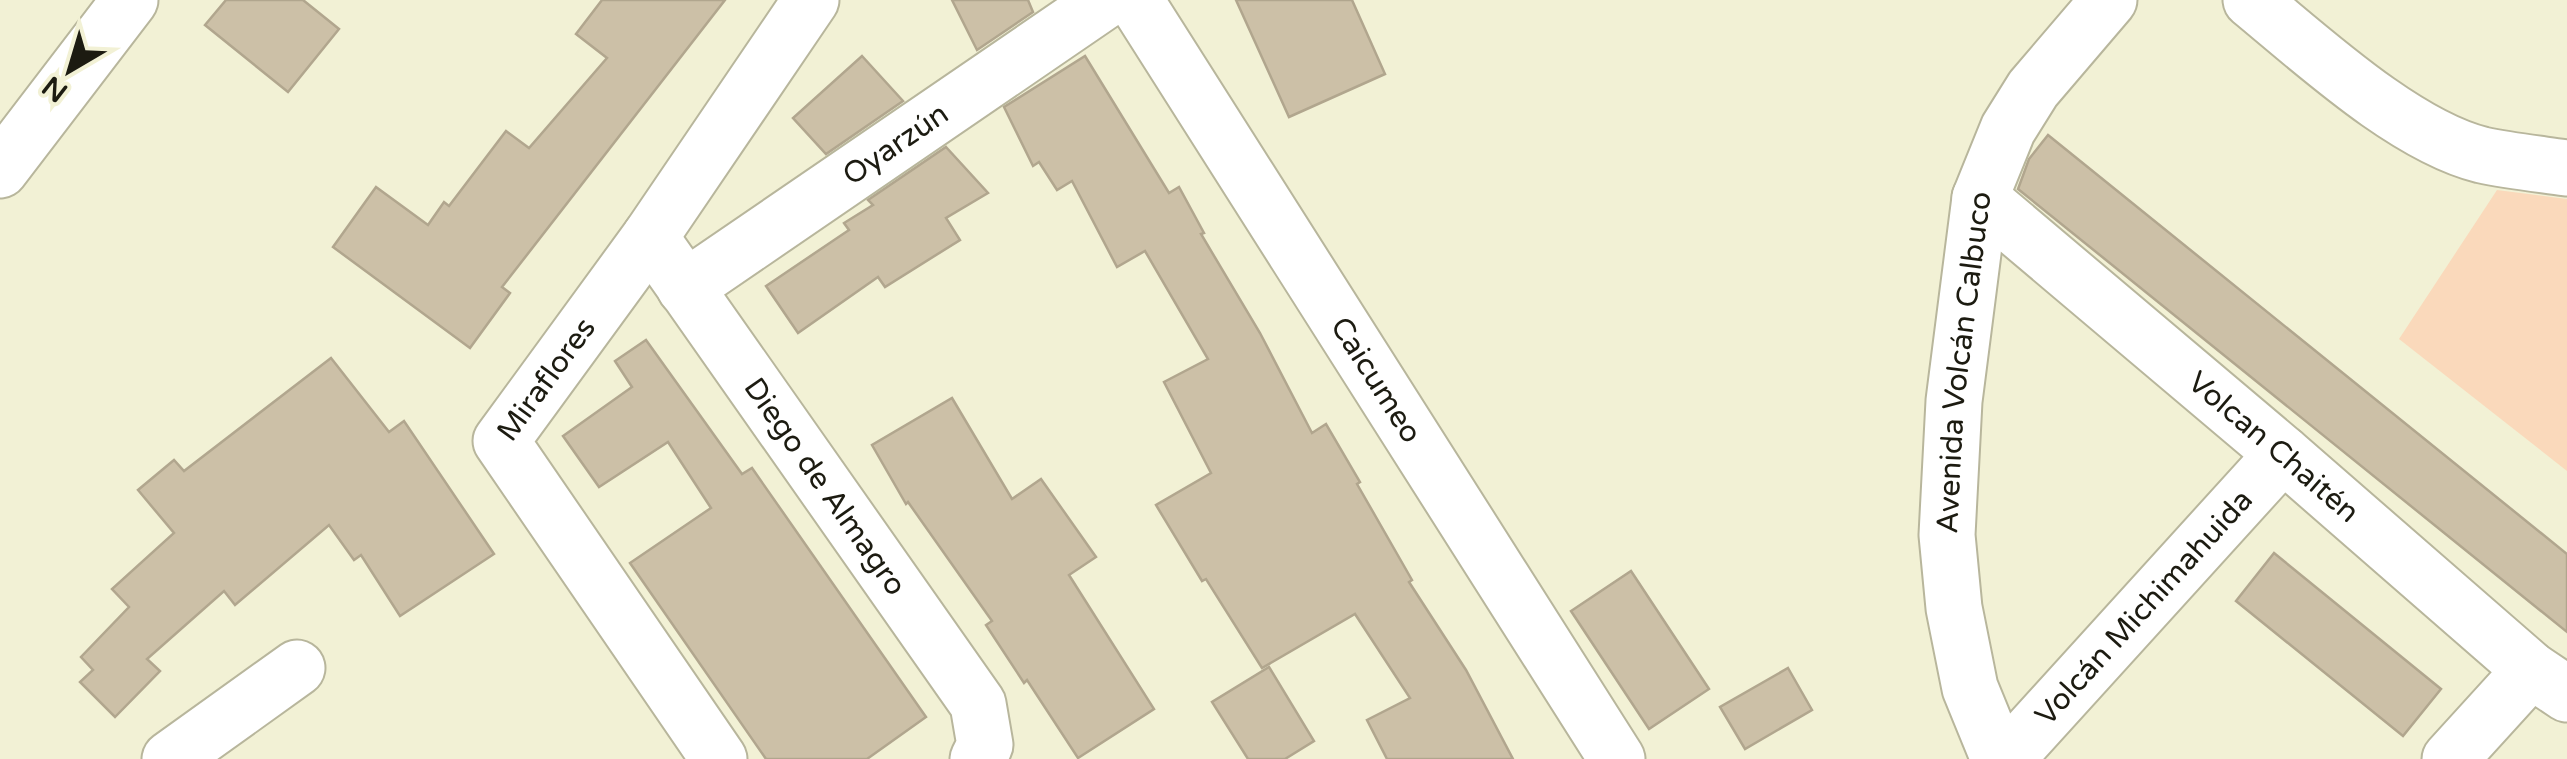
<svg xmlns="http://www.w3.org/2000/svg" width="2567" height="759" font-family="'Varela Round',sans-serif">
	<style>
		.green { fill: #fad9bb }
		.building { fill: #ccc0a7; stroke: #b1a68e; stroke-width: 2.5 }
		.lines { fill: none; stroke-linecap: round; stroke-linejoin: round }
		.street-casing { stroke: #b8b69c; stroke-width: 59 }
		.secondary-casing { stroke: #b8b69c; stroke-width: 59 }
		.street { stroke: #fff; stroke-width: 55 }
		.secondary { stroke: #fff; stroke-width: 55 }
		.labels { text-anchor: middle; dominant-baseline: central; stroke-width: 8; stroke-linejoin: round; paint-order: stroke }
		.street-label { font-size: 30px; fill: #1c1b11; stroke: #f2f1d5 }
	</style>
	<rect width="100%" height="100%" fill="#f2f1d5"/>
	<path class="green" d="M2497,190l70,9v272l-168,-132z"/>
	<g class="building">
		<path d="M226,0h77l36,29 -51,63 -83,-67z"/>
		<path d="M602,0h123l-223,287 8,6 -40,55 -137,-101 43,-60 52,38 16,-23 5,4 57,-75 23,17 78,-90 -31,-24z"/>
		<path d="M952,0h76l5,12 -56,38z"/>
		<path d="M1236,0h116l33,74 -96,43z"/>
		<path d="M862,56l41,45 -77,53 -33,-36z"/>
		<path d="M1085,56l84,137 10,-6 25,46 -3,1 59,99 52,100 14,-9 34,58 -3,2 55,96 -3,2 57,88 47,89h-126l-20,-39 43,-22 -55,-84 -93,54 -56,-89 -4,2 -46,-76 55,-32 -47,-91 44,-23 -63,-108 -28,16 -45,-86 -15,9 -18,-28 -6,4 -29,-59z"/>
		<path d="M2048,135l519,419v78l-549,-443 11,-30z"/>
		<path d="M946,147l42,46 -42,25 14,22 -75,47 -7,-10 -80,56 -32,-47 83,-56 -5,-7 29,-18 -5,-5z"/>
		<path d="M646,340l96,134 10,-6 174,249 -59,42h-101l-136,-196 81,-55 -43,-66 -69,45 -36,-51 69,-49 -17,-26z"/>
		<path d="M331,358l58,74 15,-11 90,133 -94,62 -39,-61 -7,5 -25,-35 -94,80 -11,-14 -77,68 13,12 -45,46 -35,-35 13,-12 -12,-13 48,-50 -17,-18 62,-56 -36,-43 36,-30 10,11z"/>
		<path d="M952,398l60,101 29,-20 55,78 -27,18 85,134 -76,49 -51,-78 -3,3 -38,-58 6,-4 -84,-119 -2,2 -34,-59z"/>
		<path d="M2274,553l167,136 -38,47 -167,-135z"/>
		<path d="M1631,571l78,118 -60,40 -78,-118z"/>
		<path d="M1269,667l45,74 -29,18h-37l-36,-57z"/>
		<path d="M1788,668l24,42 -67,39 -25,-42z"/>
	</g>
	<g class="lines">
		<g class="street-casing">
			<g id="street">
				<path d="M2251,0c62,51 154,136 231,155 28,6 57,9 85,13"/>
				<path id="s1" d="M1980,198l303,256 248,216 36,24"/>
				<path id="s2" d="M650,237l328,467 7,41 -7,14"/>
				<path id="s3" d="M685,288l421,-288"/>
				<path d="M170,759l127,-91"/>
				<path id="s4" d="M719,759l-218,-318 149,-204 161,-237"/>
				<path id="s5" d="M1999,759l-29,-71 -16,-80 -7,-73 7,-134 26,-203 28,-69 25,-40 76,-89"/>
				<path id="s6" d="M2006,759l277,-305"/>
				<path d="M2450,759l81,-89"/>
			</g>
		</g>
		<g class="secondary-casing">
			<g id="secondary">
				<path id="s7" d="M1135,0l482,759"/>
				<path d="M0,170l130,-170"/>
			</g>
		</g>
		<use href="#street" class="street"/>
		<use href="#secondary" class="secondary"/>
	</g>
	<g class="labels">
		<g class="street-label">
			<text stroke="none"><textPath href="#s3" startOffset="255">Oyarzún</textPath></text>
			<text stroke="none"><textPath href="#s5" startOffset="405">Avenida Volcán Calbuco</textPath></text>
			<text stroke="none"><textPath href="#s4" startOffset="462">Miraflores</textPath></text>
			<text stroke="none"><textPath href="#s7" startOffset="450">Caicumeo</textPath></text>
			<text stroke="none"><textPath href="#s1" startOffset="385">Volcan Chaitén</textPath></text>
			<text stroke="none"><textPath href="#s2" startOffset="305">Diego de Almagro</textPath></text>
			<text stroke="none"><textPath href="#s6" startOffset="205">Volcán Michimahuida</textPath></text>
		</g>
	</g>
	<g transform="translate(70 70) rotate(218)" stroke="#f2f1d5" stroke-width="8" paint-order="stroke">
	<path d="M0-8L18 38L0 25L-18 38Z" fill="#1c1b11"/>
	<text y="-15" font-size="28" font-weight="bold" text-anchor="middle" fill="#1c1b11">N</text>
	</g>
</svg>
